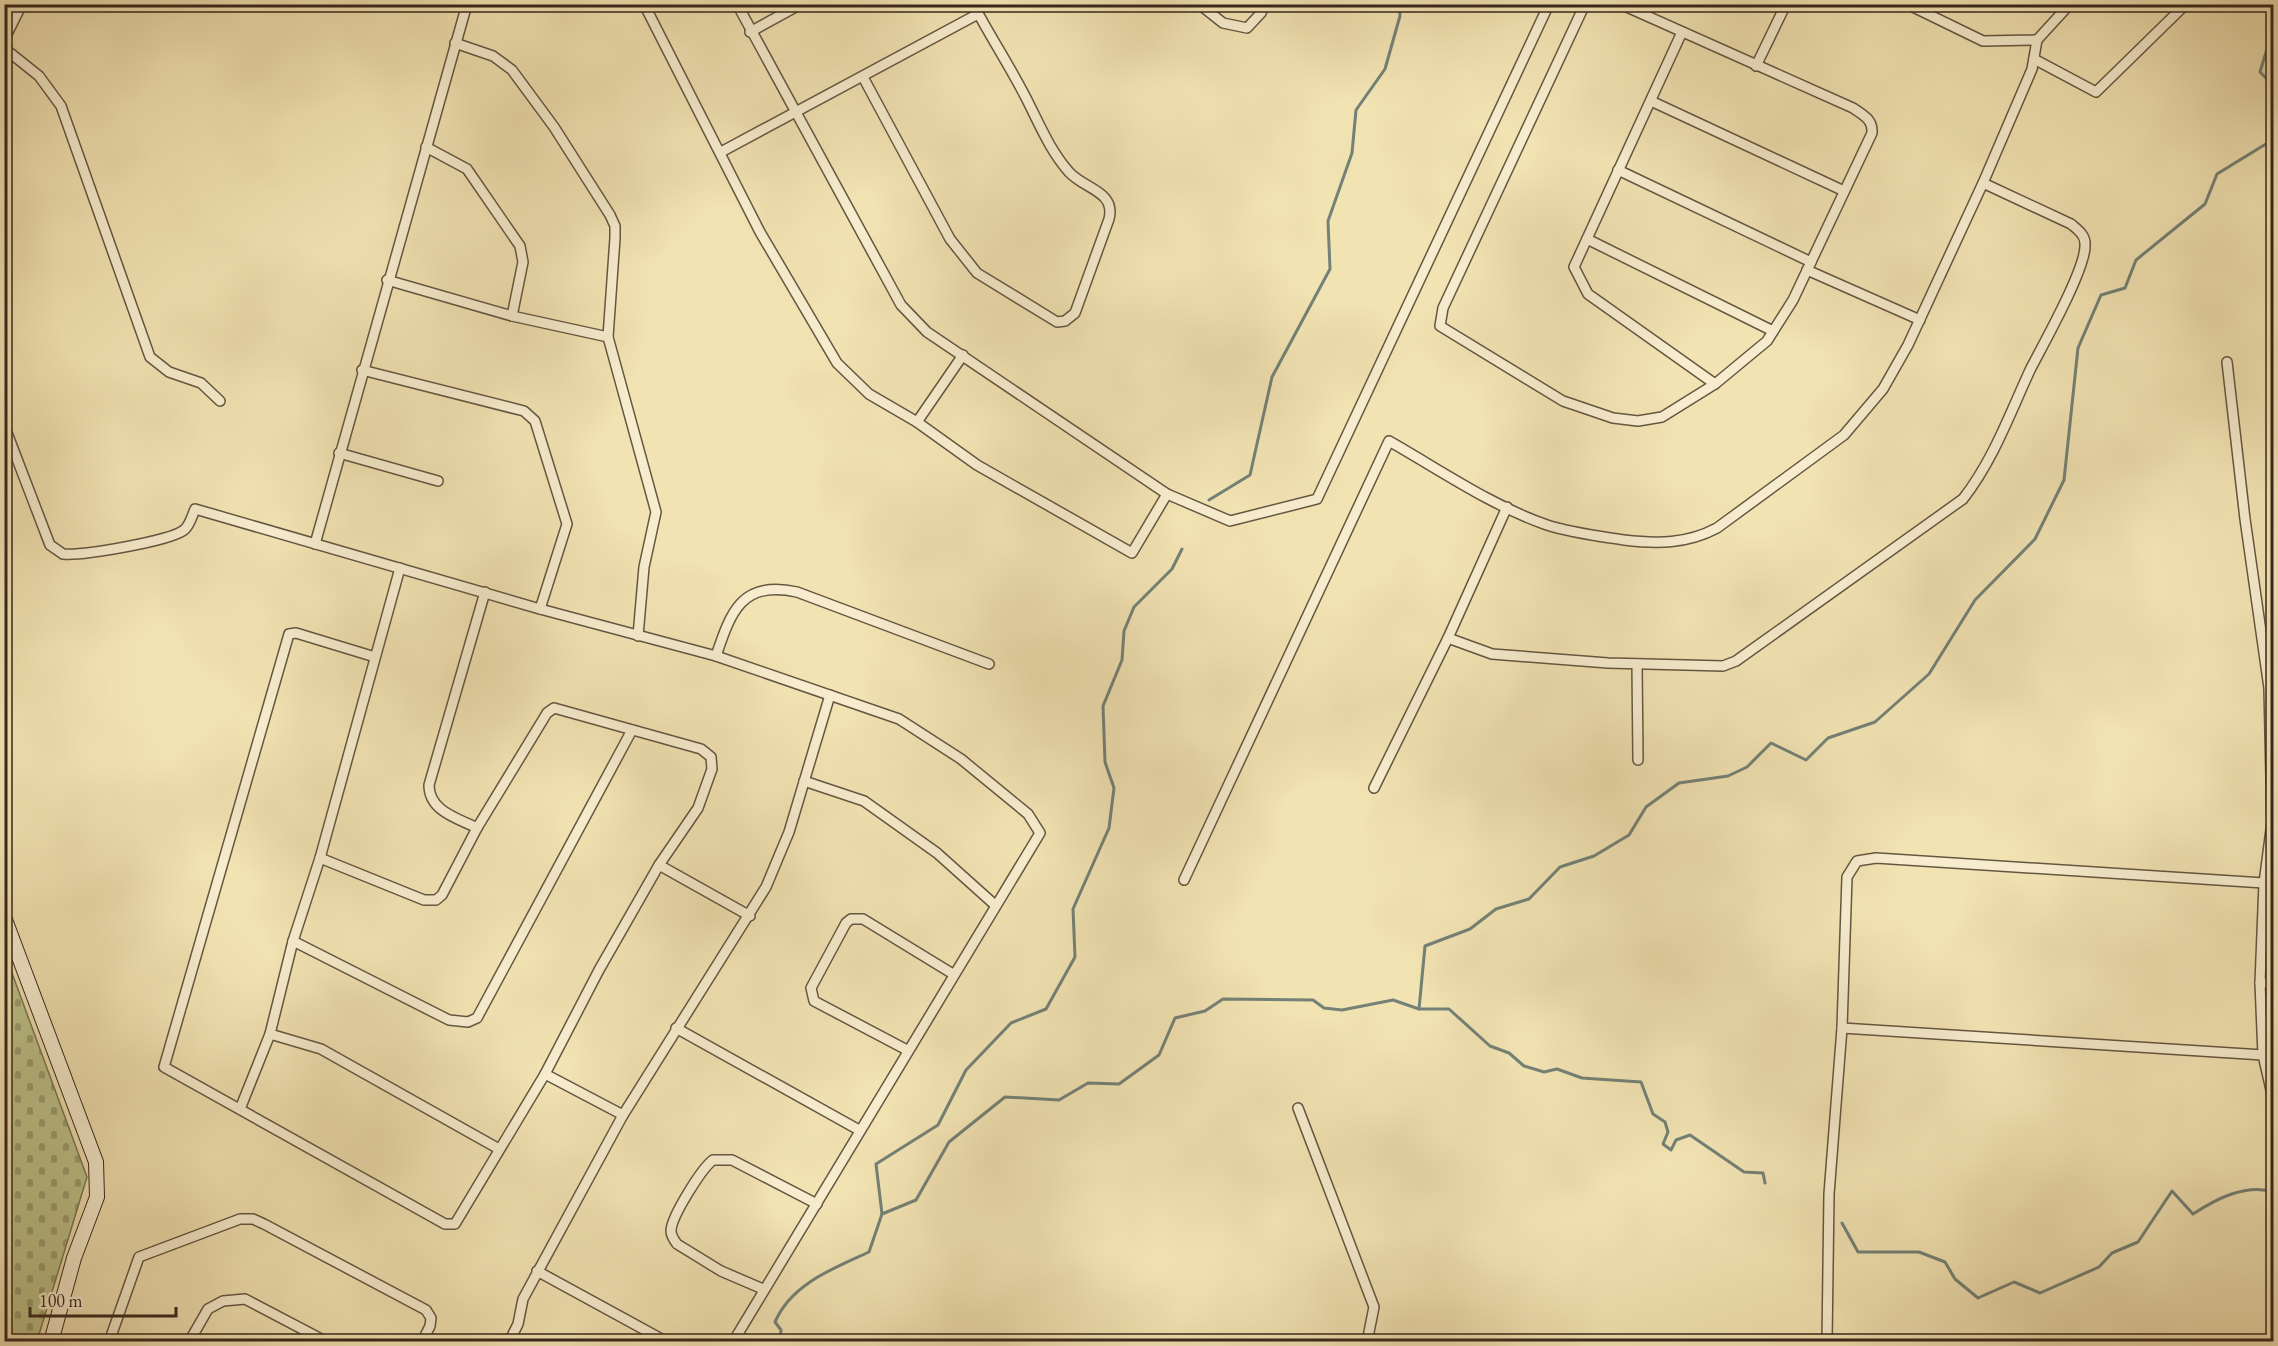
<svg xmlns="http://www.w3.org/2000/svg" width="2278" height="1346" font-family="'EB Garamond',serif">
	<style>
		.cemetery { fill: url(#cemetery-stones); stroke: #7a7554; stroke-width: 1.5 }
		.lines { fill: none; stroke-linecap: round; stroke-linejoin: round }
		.stream { stroke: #738176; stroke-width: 3 }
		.street-casing { stroke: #655642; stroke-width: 12 }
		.secondary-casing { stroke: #36271d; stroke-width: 16 }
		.street { stroke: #f7edce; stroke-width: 9 }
		.secondary { stroke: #f7edce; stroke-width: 14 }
	</style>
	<defs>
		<pattern id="cemetery-stones" width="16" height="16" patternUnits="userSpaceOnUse" patternTransform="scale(1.5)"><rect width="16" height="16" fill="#bdc38b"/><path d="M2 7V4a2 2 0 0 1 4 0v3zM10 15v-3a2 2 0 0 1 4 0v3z" fill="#9a9e71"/></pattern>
	</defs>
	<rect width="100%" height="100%" fill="#f2e3b3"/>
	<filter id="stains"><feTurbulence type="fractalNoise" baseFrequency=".00333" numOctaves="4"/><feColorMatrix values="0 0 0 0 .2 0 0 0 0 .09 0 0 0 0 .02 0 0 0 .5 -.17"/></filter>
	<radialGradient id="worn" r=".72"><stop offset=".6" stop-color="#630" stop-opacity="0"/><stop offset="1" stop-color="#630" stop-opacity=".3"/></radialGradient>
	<path class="cemetery" d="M5,954l82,223 -50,164h-32z"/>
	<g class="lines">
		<g class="stream">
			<path d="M2274,26l-14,46 14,14"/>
			<path d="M1209,500l41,-25 22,-98 58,-108 -2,-48 24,-68 4,-43 29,-41 15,-53 -1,-12"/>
			<path d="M1419,1009l6,-63 45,-17 26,-20 33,-10 31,-32 34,-11 35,-21 17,-28 33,-24 49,-7 19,-9 24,-24 35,17 22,-22 47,-16 54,-48 46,-74 60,-61 29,-59 14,-132 23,-53 24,-7 11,-28 69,-56 12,-30 57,-35"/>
			<path d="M882,1214l-6,-50 62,-39 28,-55 45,-47 35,-14 29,-52 -2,-48 36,-81 5,-40 -9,-26 -2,-56 19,-46 2,-29 10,-24 38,-38 10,-20"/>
			<path d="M1842,1223l16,29h61l26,10 10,17 23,19 36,-16 26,11 59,-26 13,-14 26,-11 34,-51 21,23c23,-15 53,-31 81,-22"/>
			<path d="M780,1342l1,-12 -6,-8c16,-38 59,-54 94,-70l13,-38 34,-14 33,-58 56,-45 54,3 29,-17 31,1 40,-29 16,-37 30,-7 18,-12 90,1 11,8 18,2 51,-10 26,9h30l41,37 19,7 15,13 20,6 13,-3 25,9 59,4 12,32 12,8 3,10 -5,12 8,6 5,-10 14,-5 54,37 19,1 2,10"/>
		</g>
		<g class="street-casing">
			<g id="street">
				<path d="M648,4l-1,6 113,222 77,131 32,31 48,28 60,43 155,88 35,-59"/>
				<path d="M737,4l164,301 26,27 240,162 63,27 87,-22 232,-495"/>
				<path d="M1199,4l24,19 24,5 14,-15 3,-9"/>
				<path d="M1585,4l-142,304 -3,18 123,75 50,17 25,3 24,-4 53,-33 52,-43 26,-41 79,-167c1,-14 -9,-18 -19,-25l-233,-104"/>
				<path d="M1907,4l76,37 54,-1 33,-36"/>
				<path d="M750,32l51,-28"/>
				<path d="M1682,32l-108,235 14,27 127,90"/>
				<path d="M4,40l18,-36"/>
				<path d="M455,43l38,13 19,14 42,57 56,88 5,11v12l-7,99"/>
				<path d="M4,48l35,28 22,30 89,251 19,15 32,11 19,18"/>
				<path d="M2034,59l62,33 90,-88"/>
				<path d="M1756,66l30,-62"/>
				<path d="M863,77l87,162 27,34 80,49 8,-1 10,-8 34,-94c7,-28 -25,-30 -40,-47 -20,-23 -30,-49 -44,-76 -16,-31 -35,-60 -52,-92"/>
				<path d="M1651,101l193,90"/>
				<path d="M426,147l41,22 53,77 3,16 -11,54"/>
				<path d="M721,152l257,-138"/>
				<path d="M1618,170l193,92"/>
				<path d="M1587,239l186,92"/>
				<path d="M1807,270l113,50"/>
				<path d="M387,280l125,36 96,21 48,175 -12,55 -6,69"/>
				<path d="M2227,362l18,157 24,169 3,134 -8,61 -4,100 3,72 11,48"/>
				<path d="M362,370l162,41 11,10 32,103 -27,85"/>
				<path d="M917,422l46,-67"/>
				<path d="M4,425l46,120 13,9c19,2 107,-13 121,-24 6,-5 8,-14 11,-21l345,100 176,47 183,63 62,40 67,55 12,19 -307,509"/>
				<path d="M339,453l99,28"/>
				<path d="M315,544l152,-540"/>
				<path d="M1448,638l44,16 116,9 115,3 13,-5 227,-162c31,-40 47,-86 68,-131 13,-25 54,-98 54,-122 1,-11 -7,-16 -14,-22l-88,-41"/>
				<path d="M716,656c15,-45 26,-76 81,-64l192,72"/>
				<path d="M1637,664l1,96"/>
				<path d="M804,781l60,20 73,52 58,52"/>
				<path d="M1374,788l74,-150 59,-131"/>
				<path d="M477,828c-20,-10 -48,-17 -48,-43l56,-193"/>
				<path d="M320,858l104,42h12l6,-5 35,-67 70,-115 7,-5 147,41 10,8 1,12 -14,39 -39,57 -60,105 -54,104 -90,150h-10l-281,-157 125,-433 7,-1 79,24"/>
				<path d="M659,865l91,51"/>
				<path d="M1184,880l205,-439c51,29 103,65 158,84 25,8 51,11 77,15 33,4 63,4 93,-12l127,-93 39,-46 25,-44 75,-162 49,-114 5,-29"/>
				<path d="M293,941l156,79 19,2 9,-4 155,-288"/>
				<path d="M2260,983h14"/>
				<path d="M676,1028l183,102"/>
				<path d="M1842,1028l421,27"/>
				<path d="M270,1034l51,15 178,100"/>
				<path d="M907,1050l-93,-49 -3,-13 35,-65 5,-4h12l90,55"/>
				<path d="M545,1074l78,41"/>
				<path d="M1298,1108l76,199 -7,35"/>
				<path d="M240,1109l30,-75 23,-93 27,-83 80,-290"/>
				<path d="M537,1271l130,71"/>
				<path d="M763,1289l-42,-18 -44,-27c-3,-4 -6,-8 -6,-13 0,-14 31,-63 42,-71h19l85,44"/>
				<path d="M109,1342l30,-85 101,-38h13l11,5 162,86 5,8 -1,8 -8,16"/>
				<path d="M189,1342l19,-33 15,-8 22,-2 82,43"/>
				<path d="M509,1342l9,-18 5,-25 100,-184 143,-228 23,-55 41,-137"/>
				<path d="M1827,1342l2,-148 13,-166 5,-151 10,-16 19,-3 388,25"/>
			</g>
		</g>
		<g class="secondary-casing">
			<path id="secondary" d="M4,917l92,245 1,35 -23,61 -23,84"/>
		</g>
		<use href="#street" class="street"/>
		<use href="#secondary" class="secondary"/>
	</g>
	<rect width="2278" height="1346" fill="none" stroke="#f2e3b3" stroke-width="24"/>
	<rect x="6" y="6" width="2266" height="1334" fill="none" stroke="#36271d" stroke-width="3"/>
	<rect x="12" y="12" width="2254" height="1322" fill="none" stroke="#36271d" stroke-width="1.5"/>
	<path d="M30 1307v9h146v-9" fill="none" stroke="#36271d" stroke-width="3"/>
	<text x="39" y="1307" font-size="18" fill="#36271d" stroke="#f7edce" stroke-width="4.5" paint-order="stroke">100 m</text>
	<rect width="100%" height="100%" filter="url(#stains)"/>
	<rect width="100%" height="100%" fill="url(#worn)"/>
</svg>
